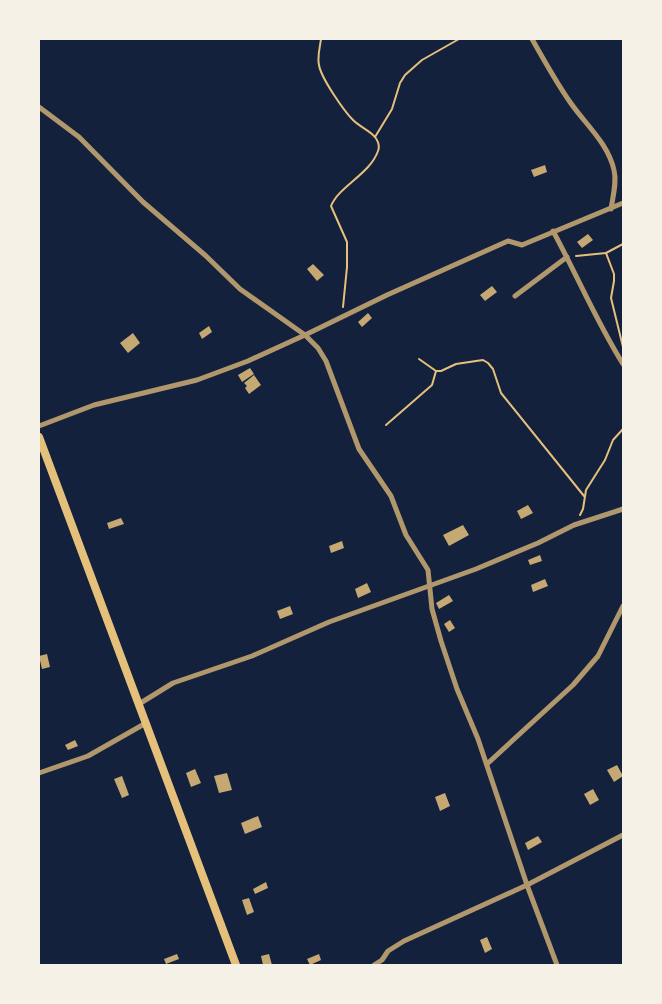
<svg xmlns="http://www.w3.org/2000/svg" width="662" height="1004" font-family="Quicksand,sans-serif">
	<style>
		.building { fill: #c6a872 }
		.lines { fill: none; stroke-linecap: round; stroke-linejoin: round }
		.path { stroke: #e5c07b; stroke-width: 2 }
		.minor { stroke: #b1986c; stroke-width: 5 }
		.secondary { stroke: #e5c07b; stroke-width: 8 }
	</style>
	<rect width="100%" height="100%" fill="#14213d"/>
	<g class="building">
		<path d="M545,165l2,7 -13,5 -3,-7z"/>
		<path d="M588,234l5,6 -11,8 -5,-6z"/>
		<path d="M313,264l11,11 -7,6 -10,-12z"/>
		<path d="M492,286l5,6 -12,9 -5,-6z"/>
		<path d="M368,313l4,5 -10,9 -4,-5z"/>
		<path d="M209,326l3,6 -10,7 -3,-6z"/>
		<path d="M133,333l7,10 -12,10 -8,-10z"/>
		<path d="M250,368l4,6 -12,8 -4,-7z"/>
		<path d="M254,375l7,10 -12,9 -4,-6 2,-2 -3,-3z"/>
		<path d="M528,505l5,8 -12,6 -4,-8z"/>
		<path d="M121,518l3,6 -15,5 -2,-6z"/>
		<path d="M463,525l6,10 -20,11 -6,-11z"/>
		<path d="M342,541l2,7 -13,5 -2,-7z"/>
		<path d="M540,555l2,6 -12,4 -2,-5z"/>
		<path d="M545,579l3,7 -15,6 -2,-7z"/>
		<path d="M367,583l4,9 -13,6 -3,-9z"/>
		<path d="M449,595l4,6 -14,8 -3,-6z"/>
		<path d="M290,606l3,8 -13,5 -3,-8z"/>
		<path d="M450,620l5,8 -6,4 -5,-8z"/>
		<path d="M47,654l3,13 -8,2 -3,-13z"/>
		<path d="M75,740l3,6 -10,4 -3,-5z"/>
		<path d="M617,765l6,11 -9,6 -7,-12z"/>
		<path d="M195,769l6,14 -10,4 -5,-14z"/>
		<path d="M227,773l5,17 -13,3 -5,-17z"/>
		<path d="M122,776l7,19 -7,3 -8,-19z"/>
		<path d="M593,789l6,11 -9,5 -6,-11z"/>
		<path d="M445,793l5,13 -10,5 -5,-14z"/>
		<path d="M258,816l4,11 -17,7 -4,-11z"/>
		<path d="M538,836l4,6 -14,8 -3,-7z"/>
		<path d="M266,882l2,6 -13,6 -2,-5z"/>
		<path d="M249,898l5,14 -7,3 -5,-15z"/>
		<path d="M487,937l5,12 -7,4 -5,-13z"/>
		<path d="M177,954l2,5 -13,5 -2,-5z"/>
		<path d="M269,954l3,11h-9l-2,-9z"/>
		<path d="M319,954l2,6 -11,5 -3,-6z"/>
	</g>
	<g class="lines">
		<g class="path">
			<path d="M321,39c-1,8 -4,18 -2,26 2,13 25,46 34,55 7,7 16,10 22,17 3,4 5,9 3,14 -8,23 -39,35 -47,55l16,36v25l-4,40"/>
			<path d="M375,137l17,-28 8,-26 5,-8 17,-15 37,-21"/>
			<path d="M606,253l8,21v7l-3,17 12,49"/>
			<path d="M576,256l30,-3 17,-9"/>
			<path d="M419,359l17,12h5l15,-7 20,-3 7,-1 5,3 5,6 8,24 83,103"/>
			<path d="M386,425l46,-40 4,-14"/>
			<path d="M580,515l3,-6 3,-19 19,-30 8,-20 10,-11"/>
		</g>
		<g class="minor">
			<path d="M532,39c12,21 24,43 38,63 15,22 38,41 44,68 3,12 -1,26 -3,39"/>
			<path d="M39,107l40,30 64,65 63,54 34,33 65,46 13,13 8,13 33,88 32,47 15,39 22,35 4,39 9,32 16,48 21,50 49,146 96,-50"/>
			<path d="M553,231c24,44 43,90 70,133"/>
			<path d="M515,296l52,-39"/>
			<path d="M39,426l55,-21 103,-25 51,-19 57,-26 82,-40 121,-54 14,4 101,-42"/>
			<path d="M139,704l34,-21 79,-27 77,-34 147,-53 62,-26 36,-18 49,-16"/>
			<path d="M487,764l86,-79 25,-29 25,-50"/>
			<path d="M39,773l49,-17 58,-33"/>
			<path d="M374,965l8,-5 6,-9 16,-10 123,-56 30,80"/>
		</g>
		<path class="secondary" d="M39,437l197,528"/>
	</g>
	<rect width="662" height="1004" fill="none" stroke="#f6f1e7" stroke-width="80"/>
</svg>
